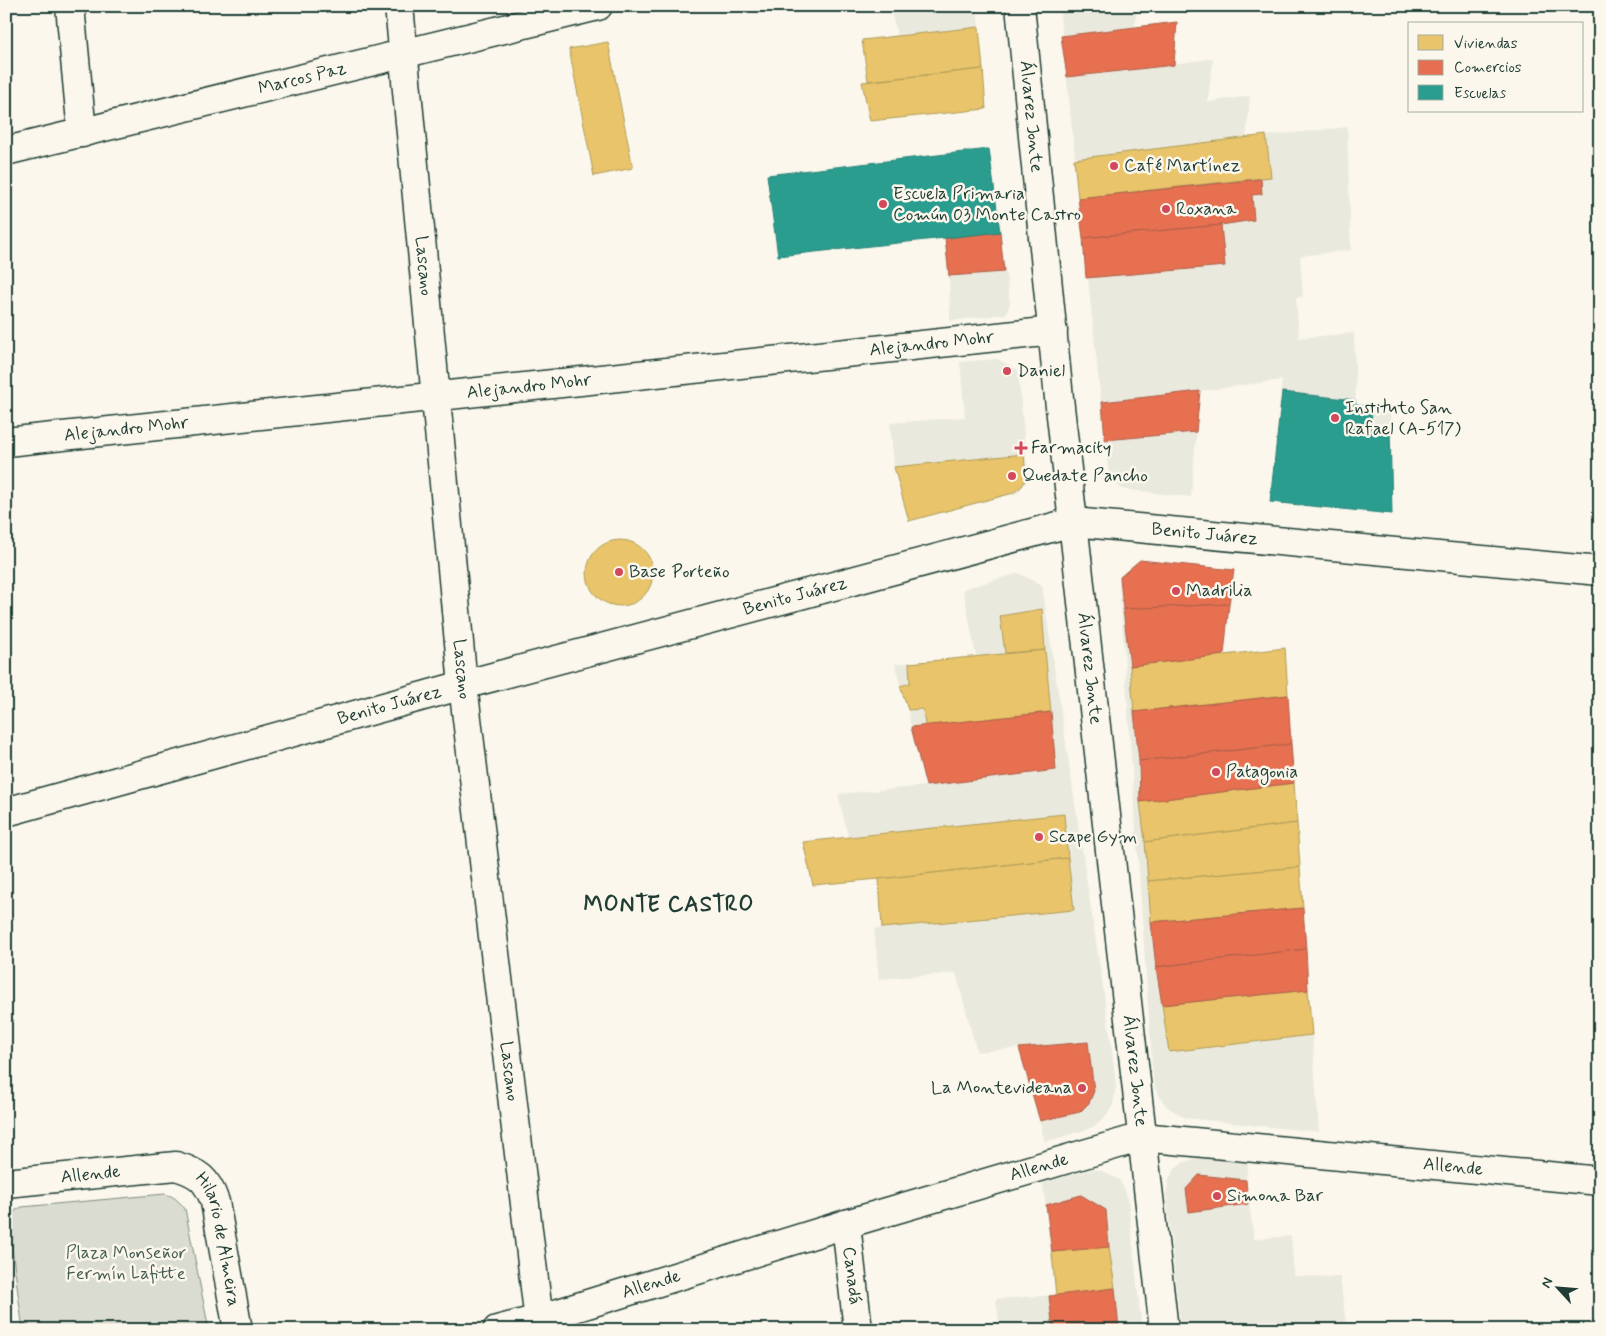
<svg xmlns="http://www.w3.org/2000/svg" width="1606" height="1336" font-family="Mynerve,sans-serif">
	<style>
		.built { fill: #eae9de }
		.green { fill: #dbdcd1; stroke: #7d8c82 }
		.homes { fill: #e9c46a; stroke: #ac9c5a }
		.shops { fill: #e76f51; stroke: #ab6048 }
		.schools { fill: #2a9d8f; stroke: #278074 }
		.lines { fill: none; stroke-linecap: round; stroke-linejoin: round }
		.minor-casing { stroke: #1f3d34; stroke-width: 31 }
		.tertiary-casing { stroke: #1f3d34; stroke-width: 31 }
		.minor { stroke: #fbf7ec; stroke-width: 28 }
		.tertiary { stroke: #fbf7ec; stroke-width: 28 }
		.poi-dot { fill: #d1495b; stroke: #fbf7ec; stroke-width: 2 }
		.labels { text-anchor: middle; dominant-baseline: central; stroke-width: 5; stroke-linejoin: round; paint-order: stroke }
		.street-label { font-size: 18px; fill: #1f3d34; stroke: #fbf7ec }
		.poi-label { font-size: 18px; fill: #1f3d34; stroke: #fbf7ec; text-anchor: start }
		.park-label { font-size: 18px; fill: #455d53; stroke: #fbf7ec }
		.district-label { font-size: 22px; font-weight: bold; letter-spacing: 1px; fill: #1f3d34; stroke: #fbf7ec }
	</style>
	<rect width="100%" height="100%" fill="#fbf7ec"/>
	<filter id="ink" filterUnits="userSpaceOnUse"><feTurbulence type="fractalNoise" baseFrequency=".02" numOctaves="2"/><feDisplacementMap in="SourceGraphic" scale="10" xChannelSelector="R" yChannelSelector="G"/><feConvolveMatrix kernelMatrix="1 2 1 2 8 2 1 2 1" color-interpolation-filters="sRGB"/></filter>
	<g filter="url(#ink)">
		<g class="built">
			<path d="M890,6h87l9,103 -116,12 -8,-39 6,-1 -6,-41 35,-5z"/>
			<path d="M1059,6h78l-2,22 42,-6 -3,42 39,-6 -5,44 42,-6 -4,42 101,-11 4,123 -51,6 3,41h-7l3,41 55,-5 2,72 34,3 2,106 -122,-12 12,-122 -82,11 -9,106 -69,-8 -13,-12z"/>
			<path d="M1000,232l10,72 -4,10 -56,7 -1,-45 -4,-38z"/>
			<path d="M997,359l21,11 10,108 -10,15 -109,28 -15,-54 -4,-44 75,-6 -5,-55z"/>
			<path d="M1136,562l98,8 -10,84 61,-6 34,484 -134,-14 -19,-12 -10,-15 -3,-13 -34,-499z"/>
			<path d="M1019,573l23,13 68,448 6,52 -3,19 -7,11 -8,8 -10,5 -43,13 -26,-94 -42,4 -21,-79 -77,6 -5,-50 8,-1 -3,-49 -66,6 -10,-43 45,-5 -10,-43 88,-8 -15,-59 -3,-17 -8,-24 -5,-22 81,-8 -13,-67z"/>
			<path d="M1197,1158l51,4 -2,18 8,59 37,-3 3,40 46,1 7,53h-166l-15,-136 3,-15 6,-10 5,-5z"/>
			<path d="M1093,1169l10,2 16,9 5,8 4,11 14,131h-142l-4,-31 59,-4 -12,-113z"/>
		</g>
		<path class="green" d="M165,1194c9,2 15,8 20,15l24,121h-186l-14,-104v-7l7,-9 6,-3z"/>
		<g class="homes">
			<path d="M979,27l4,42 -115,12 -6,-41z"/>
			<path d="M608,42l25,126 -39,8 -25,-127z"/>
			<path d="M983,69l3,40 -116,12 -8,-39z"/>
			<path d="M1266,135l5,42 -193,21 -4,-39z"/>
			<path d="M1024,454l2,25 -4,7 -9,7 -104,28 -15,-54z"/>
			<circle cx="620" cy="573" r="33"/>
			<path d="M1042,609l3,41 -40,3 -5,-37z"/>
			<path d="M1285,648l3,47 -154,17 -4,-46z"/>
			<path d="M1045,650l6,62 -126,14 -2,-17 -15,1 -8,-24 10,-3 -1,-20z"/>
			<path d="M1294,783l3,40 -152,19 -5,-40z"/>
			<path d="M1064,814l4,44 -189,21 -66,6 -10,-43z"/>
			<path d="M1297,823l3,44 -152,14 -3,-39z"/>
			<path d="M1068,858l6,52 -192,18 -3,-49z"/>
			<path d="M1300,867l3,41 -152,14 -3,-41z"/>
			<path d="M1308,990l4,45 -143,17 -7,-47z"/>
			<path d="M1109,1247l6,41 -59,8 -4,-44z"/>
		</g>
		<g class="shops">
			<path d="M1177,22l-3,43 -107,12 -6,-41z"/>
			<path d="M1261,179l1,15 -10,1 2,25 -33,5 -138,13 -5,-40z"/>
			<path d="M1221,225l4,41 -139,12 -3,-40z"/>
			<path d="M1000,232l4,40 -55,4 -4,-38z"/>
			<path d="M1200,391l-4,41 -91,8 -3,-38z"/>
			<path d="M1140,560l94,10 -5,34 -106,5 -3,-32z"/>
			<path d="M1229,604l-5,51 -94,11 -7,-57z"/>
			<path d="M1288,695l3,49 -152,17 -5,-49z"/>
			<path d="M1051,712l5,58 -130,16 -15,-59z"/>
			<path d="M1291,744l3,39 -154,19 -1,-41z"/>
			<path d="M1303,908l3,41 -150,18 -5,-45z"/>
			<path d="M1306,949l2,41 -146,15 -6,-38z"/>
			<path d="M1088,1042l6,49 -5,12 -9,9 -40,9 -21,-73z"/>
			<path d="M1199,1175l47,5 2,24 -59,8 -3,-23z"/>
			<path d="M1081,1195l25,15 3,37 -57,5 -6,-47z"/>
			<path d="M1115,1288l4,41 -66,1 -4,-34z"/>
		</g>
		<g class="schools">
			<path d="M989,149l11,83 -222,24 -11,-81z"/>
			<path d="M1282,392l73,8 1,5 16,2 -1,19 19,1 2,87 -122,-12z"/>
		</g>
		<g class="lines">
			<g class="minor-casing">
				<g id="minor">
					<path d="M70,6l12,127"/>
					<path id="s1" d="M6,151l592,-145"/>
					<path id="s2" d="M6,442l1047,-111"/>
					<path id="s3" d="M6,812l457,-127 610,-163 527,49"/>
					<path id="s4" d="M6,1183l170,-17c23,7 31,13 39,36l23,128"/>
					<path id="s5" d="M846,1224l12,106"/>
					<path id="s6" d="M497,1330l42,-11 307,-95 296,-87 458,44"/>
				</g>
			</g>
			<g class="tertiary-casing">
				<g id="tertiary">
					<path id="s7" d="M399,6l64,679 77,645"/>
					<path id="s8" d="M1020,6l39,392 105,932"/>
				</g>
			</g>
			<use href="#minor" class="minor"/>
			<use href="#tertiary" class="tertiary"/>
		</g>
	</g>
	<g class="poi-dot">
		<circle cx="1114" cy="166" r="5"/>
		<circle cx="883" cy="204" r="5"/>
		<circle cx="1166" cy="209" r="5"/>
		<circle cx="1007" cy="371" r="5"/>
		<circle cx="1335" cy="418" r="5"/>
		<path d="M1018.5 440.5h5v5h5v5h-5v5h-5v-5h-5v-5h5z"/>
		<circle cx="1012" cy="476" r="5"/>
		<circle cx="619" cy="572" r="5"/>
		<circle cx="1176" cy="591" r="5"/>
		<circle cx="1216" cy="772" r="5"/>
		<circle cx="1039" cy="837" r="5"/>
		<circle cx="1082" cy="1088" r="5"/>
		<circle cx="1217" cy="1196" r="5"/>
	</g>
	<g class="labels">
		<g class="street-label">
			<text stroke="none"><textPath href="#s1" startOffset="305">Marcos Paz</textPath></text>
			<text stroke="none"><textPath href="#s8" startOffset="111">Álvarez Jonte</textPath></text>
			<text stroke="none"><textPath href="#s7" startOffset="261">Lascano</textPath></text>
			<text stroke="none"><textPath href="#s2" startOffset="931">Alejandro Mohr</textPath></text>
			<text stroke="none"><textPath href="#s2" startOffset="526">Alejandro Mohr</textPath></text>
			<text stroke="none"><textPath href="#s2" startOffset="121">Alejandro Mohr</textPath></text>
			<text stroke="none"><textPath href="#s3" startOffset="1238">Benito Juárez</textPath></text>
			<text stroke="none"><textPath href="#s3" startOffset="818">Benito Juárez</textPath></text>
			<text stroke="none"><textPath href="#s8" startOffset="666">Álvarez Jonte</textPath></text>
			<text stroke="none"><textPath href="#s7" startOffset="666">Lascano</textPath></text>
			<text stroke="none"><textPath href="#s3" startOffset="398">Benito Juárez</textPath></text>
			<text stroke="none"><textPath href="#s7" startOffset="1071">Lascano</textPath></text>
			<text stroke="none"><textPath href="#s8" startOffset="1071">Álvarez Jonte</textPath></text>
			<text stroke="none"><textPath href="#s6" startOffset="566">Allende</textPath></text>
			<text stroke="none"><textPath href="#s6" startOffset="986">Allende</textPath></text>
			<text stroke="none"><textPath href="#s4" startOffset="85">Allende</textPath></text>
			<text stroke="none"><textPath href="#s4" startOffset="264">Hilario de Almeira</textPath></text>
			<text stroke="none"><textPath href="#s5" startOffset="52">Canadá</textPath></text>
			<text stroke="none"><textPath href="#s6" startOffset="161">Allende</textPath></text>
		</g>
		<g class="poi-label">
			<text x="1124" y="166">Café Martínez</text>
			<text x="893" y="194">Escuela Primaria<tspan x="893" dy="21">Común 03 Monte Castro</tspan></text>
			<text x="1176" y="209">Roxana</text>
			<text x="1017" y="371">Daniel</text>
			<text x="1345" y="408">Instituto San<tspan x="1345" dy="21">Rafael (A-517)</tspan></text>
			<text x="1031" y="448">Farmacity</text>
			<text x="1022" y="476">Quedate Pancho</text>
			<text x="629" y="572">Base Porteño</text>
			<text x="1186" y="591">Madrilia</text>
			<text x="1226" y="772">Patagonia</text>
			<text x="1049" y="837">Scape Gym</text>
			<text x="1072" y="1088" text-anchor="end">La Montevideana</text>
			<text x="1227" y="1196">Simona Bar</text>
		</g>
		<g class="park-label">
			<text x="126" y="1253">Plaza Monseñor<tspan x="126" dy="21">Fermín Lafitte</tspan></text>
		</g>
		<g class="district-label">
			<text x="669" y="905">MONTE CASTRO</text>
		</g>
	</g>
	<rect width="1606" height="1336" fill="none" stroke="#fbf7ec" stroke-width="25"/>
	<rect x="12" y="12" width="1581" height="1311" fill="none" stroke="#1f3d34" stroke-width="2" filter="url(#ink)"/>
	<rect x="1408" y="22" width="175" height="90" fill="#fbf7ec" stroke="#a3ada2"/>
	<rect x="1418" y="35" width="25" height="15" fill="#e9c46a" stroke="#a3ada2"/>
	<text x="1454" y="48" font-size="15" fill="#1f3d34">Viviendas</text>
	<rect x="1418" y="60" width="25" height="15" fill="#e76f51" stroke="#a3ada2"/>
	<text x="1454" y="72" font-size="15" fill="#1f3d34">Comercios</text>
	<rect x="1418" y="85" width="25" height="15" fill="#2a9d8f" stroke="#a3ada2"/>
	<text x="1454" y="98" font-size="15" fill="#1f3d34">Escuelas</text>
	<g transform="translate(1558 1288) rotate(296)" stroke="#fbf7ec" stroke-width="4" paint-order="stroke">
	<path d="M0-4L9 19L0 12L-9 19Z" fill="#1f3d34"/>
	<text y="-8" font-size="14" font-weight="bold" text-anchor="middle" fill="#1f3d34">N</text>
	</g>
</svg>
